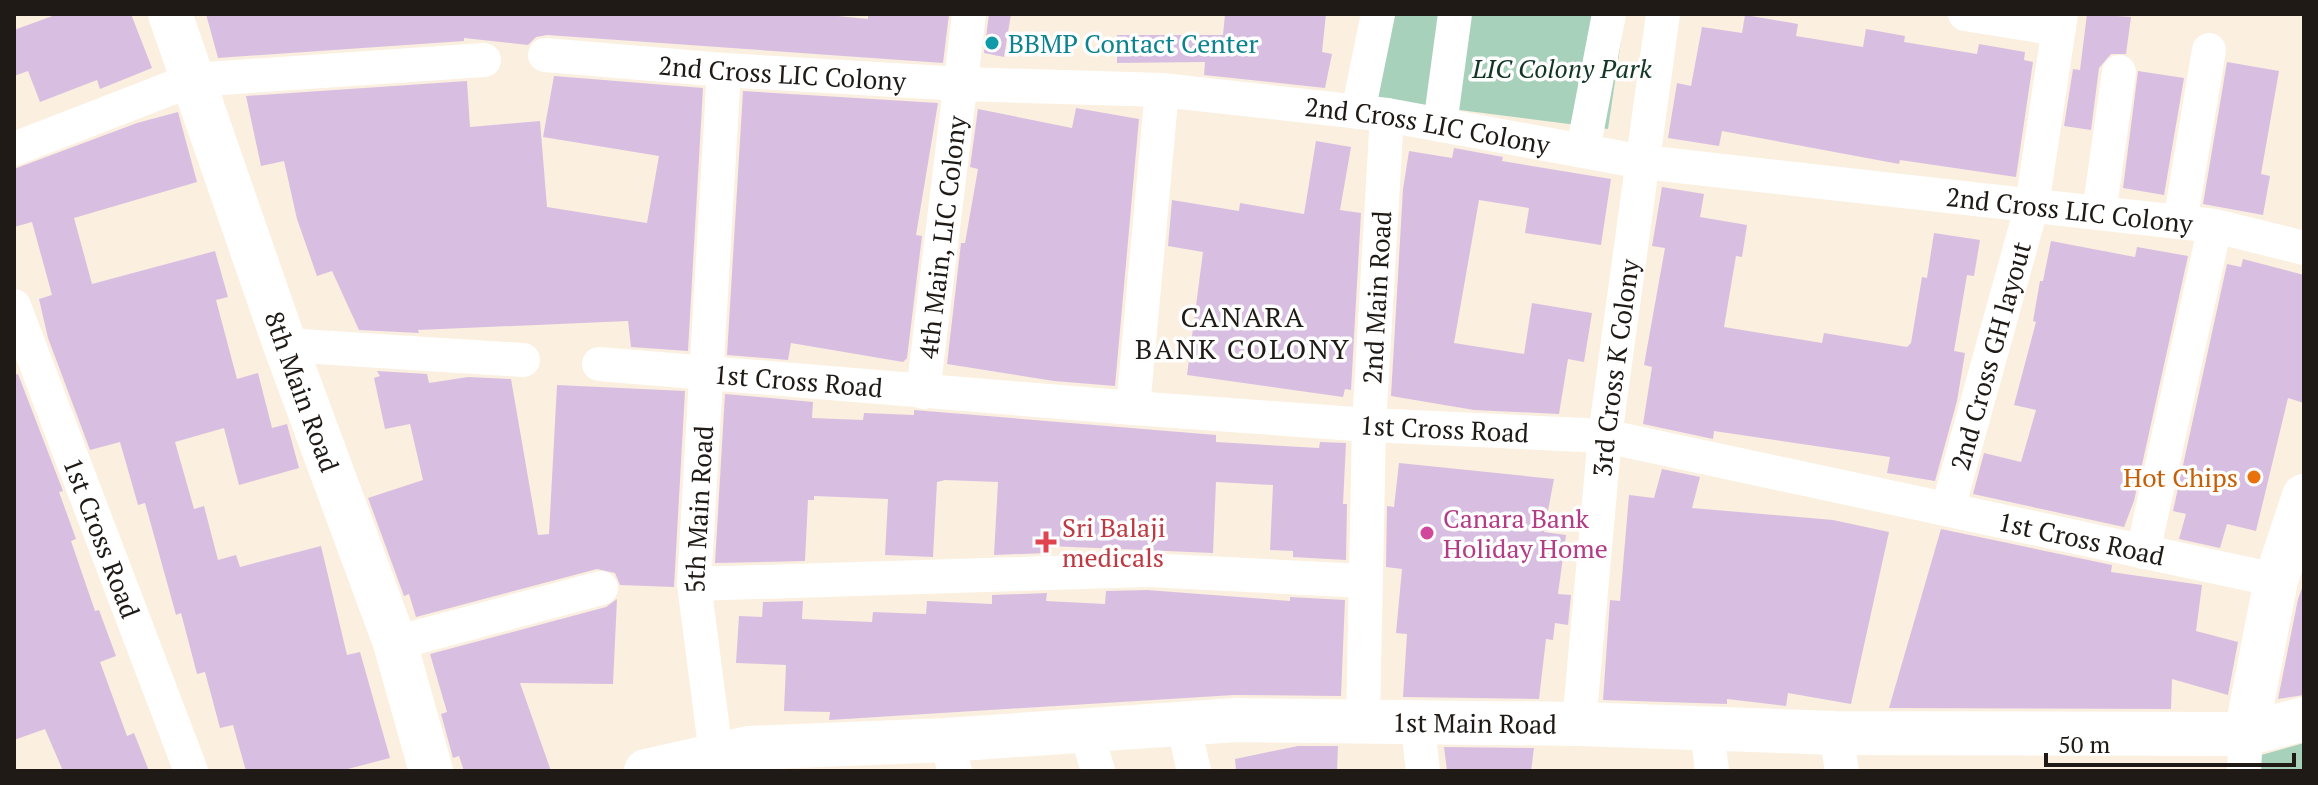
<svg xmlns="http://www.w3.org/2000/svg" width="2318" height="785" font-family="'PT Serif',serif">
	<style>
		.green { fill: #a8d1bc }
		.building { fill: #d8bfe2 }
		.lines { fill: none; stroke-linecap: round; stroke-linejoin: round }
		.street { stroke: #fff; stroke-width: 34 }
		.secondary { stroke: #fff; stroke-width: 44 }
		.culture-dot { fill: #0f9aa8; stroke: #fefefe; stroke-width: 3 }
		.food-dot { fill: #e8710a; stroke: #fefefe; stroke-width: 3 }
		.hotel-dot { fill: #d1479c; stroke: #fefefe; stroke-width: 3 }
		.health-dot { fill: #e0444e; stroke: #fefefe; stroke-width: 3 }
		.labels { text-anchor: middle; dominant-baseline: central; stroke-width: 7; stroke-linejoin: round; paint-order: stroke }
		.culture-label { font-size: 26px; fill: #0d838f; stroke: #fefefe; text-anchor: start }
		.park-label { font-size: 26px; font-style: italic; fill: #113626; stroke: #fefefe }
		.street-label { font-size: 26px; fill: #1f1a15; stroke: #fefefe }
		.food-label { font-size: 26px; fill: #c56008; stroke: #fefefe; text-anchor: end }
		.hotel-label { font-size: 26px; fill: #b23c85; stroke: #fefefe; text-anchor: start }
		.health-label { font-size: 26px; fill: #be3a42; stroke: #fefefe; text-anchor: start }
		.neighbourhood-label { font-size: 28px; letter-spacing: 2px; fill: #1f1a15; stroke: #fefefe }
	</style>
	<rect width="100%" height="100%" fill="#fbefdf"/>
	<g class="green">
		<path d="M1369,14h256l-17,115 -250,-32z"/>
		<path d="M2304,743v28h-47l-3,-14z"/>
	</g>
	<g class="building">
		<path d="M58,14h73l21,54 -52,21 -3,-9 -57,22 -12,-31 -14,5v-46z"/>
		<path d="M206,14h612l50,5v-5h81l-6,49 -396,-28 -11,2 -8,8 -64,-7v3l-246,17z"/>
		<path d="M989,14h22l-7,43 -20,-4z"/>
		<path d="M1225,14h101l-4,38 10,2 -7,34 -121,-13 1,-13 -88,1v-28h106z"/>
		<path d="M2087,14l44,3 -5,37h-15l-12,14 -8,62 -27,-4 9,-57 7,1z"/>
		<path d="M1745,15l53,9 -2,12 67,11 3,-18 39,7 -1,6 73,12 2,-10 46,8 -1,8 9,2 -17,115 -116,-17 -1,4 -177,-33 -3,15 -51,-8 9,-55 14,3 11,-59 40,6z"/>
		<path d="M2227,62l52,9 -18,103 9,2 -7,39 -60,-11z"/>
		<path d="M2138,71l46,7 -20,117 -41,-7z"/>
		<path d="M554,76l149,12 -15,263 -57,-4 -3,-26 -210,9 1,3 -60,-3 -27,-59 -15,5 -20,-57 -13,-58 -23,5 -15,-70 221,-15 3,46 70,-6 7,86 100,16 12,-67 -116,-19z"/>
		<path d="M743,91l195,12 -22,132 6,1 -15,122 -4,4 -112,-19 -3,17 -61,-5z"/>
		<path d="M1076,108l63,11 -24,267 -61,-5 -107,-17 14,-121h4l13,-74 -8,-2 8,-58 94,19z"/>
		<path d="M178,112l19,70 -123,36 18,66 123,-33 13,46 -12,3 21,79 21,-6 14,55 15,-4 12,44 -60,17 -15,-57 -49,14 19,67 10,-3 14,54 18,-5 4,12 81,-21 26,109 13,-3 30,106 -50,13h-94l-13,-46 -13,3 -15,-56 -8,2 -16,-61 -5,2 -31,-112 -7,2 -18,-63 -30,8 -42,-112 -9,-39 13,-4 -20,-73 -18,5v-58l123,-46z"/>
		<path d="M1316,141l35,6 -11,63 21,3 -10,177 -6,-1 -2,8 -156,-22 16,-123 -35,-6 4,-46 67,11 1,-8 64,11z"/>
		<path d="M1454,148l49,9 -1,4 109,18 -10,66 -76,-12 4,-25 -50,-8 -25,143 70,11 8,-51 60,10 -8,49 -16,-3 -9,55 -85,-4 -83,-14 12,-207 6,-38 43,7z"/>
		<path d="M1662,187l42,7 -4,23 47,8 -5,32 -6,-1 -12,71 98,16 2,-10 83,14 4,-4 11,-66 5,1 7,-45 46,7 -6,36 -7,-1 -13,76 11,2 -8,48 -22,80 -48,-8 3,-16 -176,-26 -1,8 -70,-15 9,-57 -8,-2 21,-117 -13,-2z"/>
		<path d="M2051,241l84,16 2,-10 51,9 -54,245 -10,26 -151,-33 11,-41 37,9 15,-52 -22,-5 22,-83 -3,-1 7,-40h3z"/>
		<path d="M2243,259l61,16v128l-16,-5 -32,133 -29,-7 -7,24 -41,-9 7,-25 -13,-3 54,-247 14,3z"/>
		<path d="M377,371l50,3 2,9 39,-6 43,2 27,156 11,-1 8,-149 128,6 -11,196 -54,-2 -5,-12 -18,-4 -181,48 -7,-23 -5,2 -36,-98 55,-18 -13,-56 -25,5 -11,-51 6,-2z"/>
		<path d="M18,374l45,117 -4,1 17,47 -5,2 24,70 4,-1 17,46 -16,6 27,74 7,-3 15,38h-86l-18,-42 -31,11v-365z"/>
		<path d="M725,394l88,8 -1,16 51,2 1,-7 50,2v-5l302,25v7l103,6 1,-6 26,1 -3,61h4l-1,56 -53,-3v-6l-23,-1 3,-65 -57,-3 -3,71 -164,-7 -1,7 -54,2 4,-73 -53,-2 -8,2 -4,75 -48,-2 3,-56 -74,-3v4h-6l-3,61 -90,2z"/>
		<path d="M1399,463l155,16 -10,53 22,3 -8,59 13,1 -3,30 -13,-2 -2,17 -7,-1 -7,60 -136,-2 4,-63 -11,-1 6,-64 -16,-2 1,-61 7,1z"/>
		<path d="M1662,469l38,8 -8,31 141,12 56,12 -38,172 -63,-11 -2,13 -59,-7v5l-124,-4 7,-100 10,1 9,-106 25,3z"/>
		<path d="M1941,529l171,36 -1,7 91,13 -6,46 42,11 -10,53 -56,-16 -1,30 -282,-1z"/>
		<path d="M2302,588l2,107 -26,4 20,-100z"/>
		<path d="M1147,590l143,11v-4l55,3 -4,96 -107,-1 -405,25 1,-8 -46,-1 2,-46 -50,-2 3,-47 23,1 1,-15 40,-1 -1,18 70,3 1,-10 53,2 1,-13 65,3v-9l55,-2 -1,8 59,3 1,-13z"/>
		<path d="M617,599l-4,85 -93,-1 31,88h-87l-5,-15 -6,2 -12,-44 6,-2 -17,-58 176,-47z"/>
		<path d="M1298,746h40l-1,25h-101l-1,-12z"/>
		<path d="M1444,747l90,1 -3,23h-84z"/>
	</g>
	<g class="lines">
		<g class="street">
			<path d="M1965,14l94,15"/>
			<path id="s1" d="M545,55l179,15 238,14 200,6 225,25 256,47 572,64 89,22"/>
			<path d="M1358,112l20,-98"/>
			<path d="M1440,125l15,-111"/>
			<path d="M14,149l178,-69 292,-20"/>
			<path d="M1583,150l26,-136"/>
			<path d="M2099,213l20,-141"/>
			<path d="M2180,222l29,-172"/>
			<path id="s2" d="M14,306l177,465"/>
			<path d="M285,345l238,15"/>
			<path id="s3" d="M599,364l534,44 236,17 236,11 671,144"/>
			<path id="s4" d="M923,392l46,-378"/>
			<path d="M1133,408l29,-318"/>
			<path id="s5" d="M1948,508l84,-303 29,-191"/>
			<path d="M2143,552l72,-326"/>
			<path d="M694,584l453,-14 217,11"/>
			<path d="M395,643l206,-55"/>
			<path d="M1417,720l6,51"/>
			<path id="s6" d="M1363,721l6,-296 18,-310"/>
			<path d="M1183,723l11,48"/>
			<path id="s7" d="M1579,724l26,-288 58,-422"/>
			<path d="M1086,730l12,41"/>
			<path d="M1707,730l5,41"/>
			<path d="M1836,733l6,38"/>
			<path d="M946,740l9,31"/>
			<path id="s8" d="M716,754l-22,-170 30,-514"/>
			<path d="M2244,771l2,-37"/>
		</g>
		<g class="secondary">
			<path id="s9" d="M170,14l115,331 110,298 36,128"/>
			<path d="M2246,734l30,-154 28,-84"/>
			<path id="s10" d="M646,771l103,-23 197,-8 290,-20 343,4 257,9 410,1 58,-15"/>
		</g>
	</g>
	<circle class="culture-dot" cx="992" cy="43" r="8"/>
	<circle class="food-dot" cx="2254" cy="477" r="8"/>
	<circle class="hotel-dot" cx="1427" cy="533" r="8"/>
	<path class="health-dot" d="M1042 530h8v8h8v8h-8v8h-8v-8h-8v-8h8z"/>
	<g class="labels">
		<g class="culture-label">
			<text x="1008" y="43">BBMP Contact Center</text>
		</g>
		<g class="park-label">
			<text x="1562" y="68">LIC Colony Park</text>
		</g>
		<g class="street-label">
			<text stroke="none"><textPath href="#s1" startOffset="238">2nd Cross LIC Colony</textPath></text>
			<text stroke="none"><textPath href="#s1" startOffset="886">2nd Cross LIC Colony</textPath></text>
			<text stroke="none"><textPath href="#s1" startOffset="1534">2nd Cross LIC Colony</textPath></text>
			<text stroke="none"><textPath href="#s4" startOffset="156">4th Main, LIC Colony</textPath></text>
			<text stroke="none"><textPath href="#s6" startOffset="424">2nd Main Road</textPath></text>
			<text stroke="none"><textPath href="#s5" startOffset="158">2nd Cross GH layout</textPath></text>
			<text stroke="none"><textPath href="#s7" startOffset="358">3rd Cross K Colony</textPath></text>
			<text stroke="none"><textPath href="#s3" startOffset="200">1st Cross Road</textPath></text>
			<text stroke="none"><textPath href="#s9" startOffset="400">8th Main Road</textPath></text>
			<text stroke="none"><textPath href="#s3" startOffset="848">1st Cross Road</textPath></text>
			<text stroke="none"><textPath href="#s8" startOffset="246">5th Main Road</textPath></text>
			<text stroke="none"><textPath href="#s2" startOffset="248">1st Cross Road</textPath></text>
			<text stroke="none"><textPath href="#s3" startOffset="1496">1st Cross Road</textPath></text>
			<text stroke="none"><textPath href="#s10" startOffset="832">1st Main Road</textPath></text>
		</g>
		<g class="food-label">
			<text x="2238" y="477">Hot Chips</text>
		</g>
		<g class="hotel-label">
			<text x="1443" y="518">Canara Bank<tspan x="1443" dy="30">Holiday Home</tspan></text>
		</g>
		<g class="health-label">
			<text x="1062" y="527">Sri Balaji<tspan x="1062" dy="30">medicals</tspan></text>
		</g>
		<g class="neighbourhood-label">
			<text x="1243" y="316">CANARA<tspan x="1243" dy="32">BANK COLONY</tspan></text>
		</g>
	</g>
	<rect width="2318" height="785" fill="none" stroke="#1f1a15" stroke-width="32"/>
	<path d="M2046 753v12h248v-12" fill="none" stroke="#1f1a15" stroke-width="4"/>
	<text x="2058" y="753" font-size="24" fill="#1f1a15" stroke="#fefefe" stroke-width="6" paint-order="stroke">50 m</text>
</svg>
